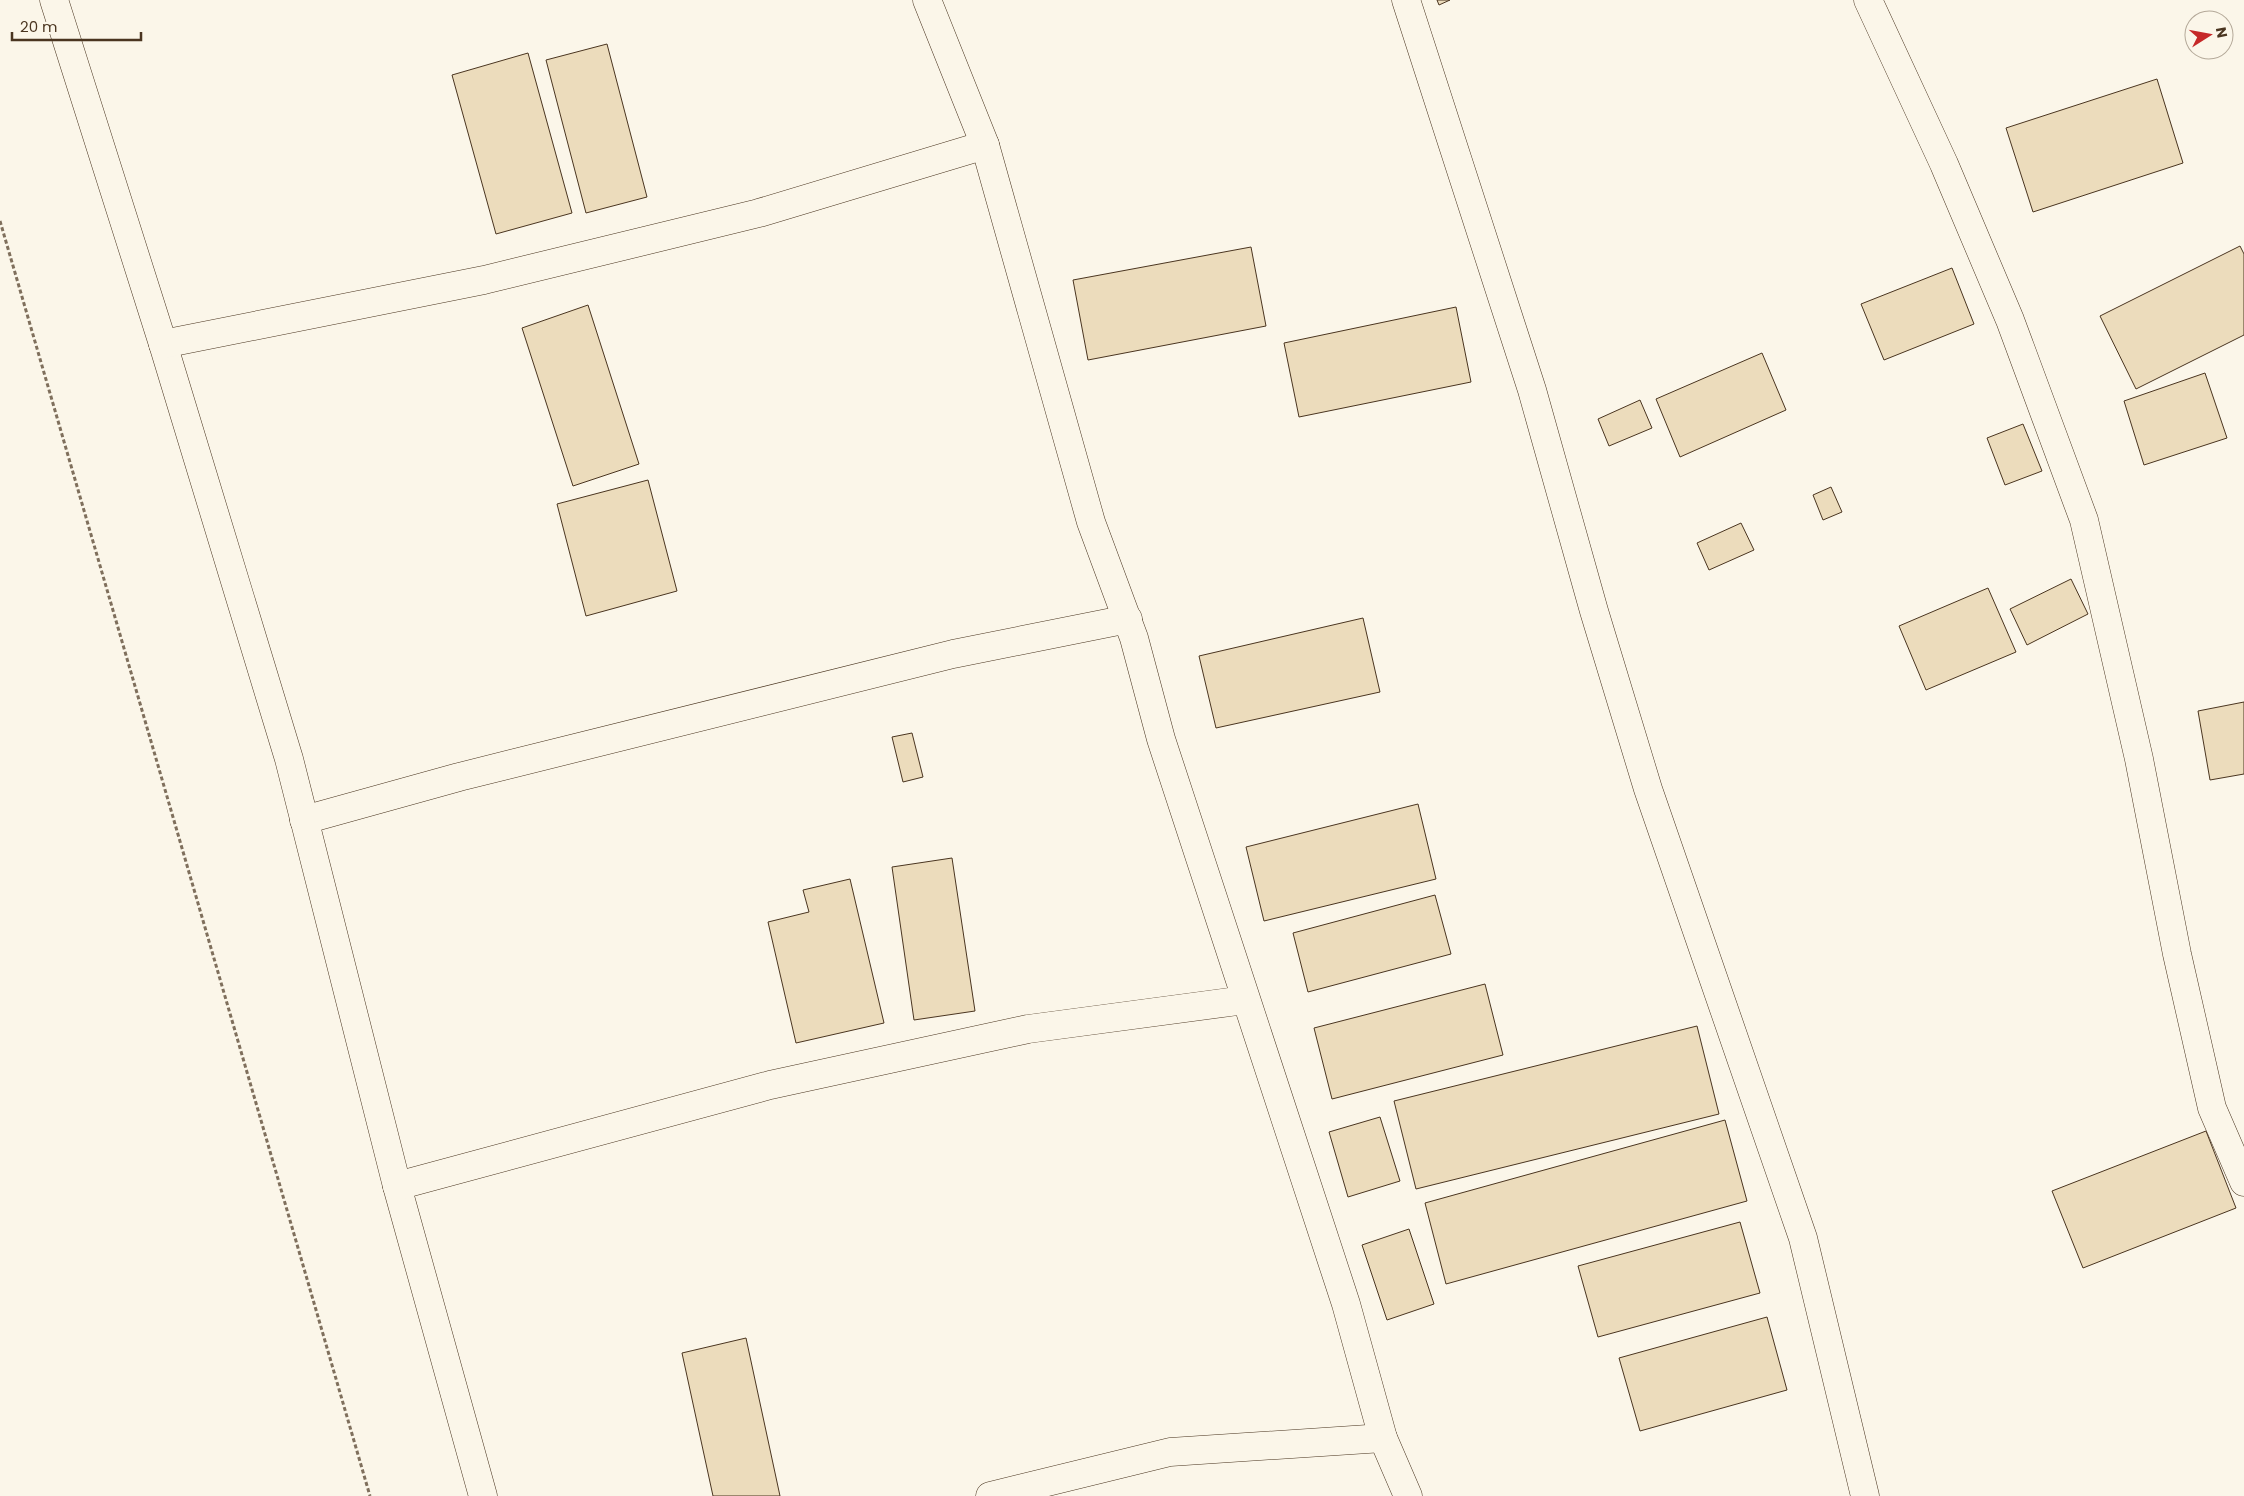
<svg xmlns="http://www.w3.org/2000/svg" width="2244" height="1496" font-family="Poppins,sans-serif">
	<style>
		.building { fill: #ecdcbc; stroke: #4a3520 }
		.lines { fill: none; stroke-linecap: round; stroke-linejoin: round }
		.minor-casing { stroke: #4a3520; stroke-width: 29 }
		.path { stroke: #7f6f5c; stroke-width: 3; stroke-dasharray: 4 2.5; stroke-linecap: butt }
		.minor { stroke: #fbf6e9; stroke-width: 28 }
	</style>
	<rect width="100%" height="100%" fill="#fbf6e9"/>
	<g class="building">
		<path d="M1437,0h13l-11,5z"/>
		<path d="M607,44l40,153 -61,16 -40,-153z"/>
		<path d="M528,53l44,160 -76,21 -44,-159z"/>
		<path d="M2157,79l26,84 -150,49 -27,-84z"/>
		<path d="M2240,246l4,8v81l-108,54 -36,-73z"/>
		<path d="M1251,247l15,79 -178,34 -15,-80z"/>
		<path d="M1952,268l22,56 -90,36 -23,-56z"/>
		<path d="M588,305l51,159 -66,22 -51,-158z"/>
		<path d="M1456,307l15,75 -172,35 -15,-74z"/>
		<path d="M1762,353l24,57 -106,47 -24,-58z"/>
		<path d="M2205,373l22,65 -83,27 -20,-64z"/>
		<path d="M1640,400l12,28 -43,18 -11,-27z"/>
		<path d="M2023,424l19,47 -37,14 -18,-47z"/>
		<path d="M648,480l29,111 -91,25 -29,-112z"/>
		<path d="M1831,487l11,25 -19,8 -10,-25z"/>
		<path d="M1741,523l13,27 -45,20 -12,-27z"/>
		<path d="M2071,579l17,35 -61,31 -17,-36z"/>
		<path d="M1988,588l28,64 -90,38 -27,-64z"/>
		<path d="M1363,618l17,74 -164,36 -17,-72z"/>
		<path d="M2244,702v72l-34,6 -12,-69z"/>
		<path d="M912,733l11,44 -20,5 -11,-45z"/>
		<path d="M1418,804l18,75 -172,42 -18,-74z"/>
		<path d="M952,858l23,153 -61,9 -22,-153z"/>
		<path d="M850,879l34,144 -88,20 -28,-121 41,-10 -6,-22z"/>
		<path d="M1435,895l16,59 -143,38 -15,-59z"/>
		<path d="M1485,984l18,71 -171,44 -18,-71z"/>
		<path d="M1697,1026l22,88 -303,75 -22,-88z"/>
		<path d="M1380,1117l20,64 -52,16 -19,-65z"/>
		<path d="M1725,1120l22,81 -301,83 -21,-81z"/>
		<path d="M2206,1131l30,77 -153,60 -31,-77z"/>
		<path d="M1740,1222l20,71 -162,44 -20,-71z"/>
		<path d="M1409,1229l25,75 -47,16 -25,-75z"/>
		<path d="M1767,1317l20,73 -147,41 -21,-73z"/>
		<path d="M746,1338l34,158h-67l-31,-143z"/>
	</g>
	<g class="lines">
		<g class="minor-casing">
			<g id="minor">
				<path d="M54,0l109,344 126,415 108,427 86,310"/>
				<path d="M927,0l58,145 106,377 43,116 27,101 185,565 37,134 25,58"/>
				<path d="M1406,0l126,390 62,221 54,178 155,449 62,258"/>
				<path d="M1868,0l76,164 66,156 74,200 55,239 38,195 35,154 32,74"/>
				<path d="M163,344l321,-64 275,-67 226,-68"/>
				<path d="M304,820l155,-43 494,-123 175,-35"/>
				<path d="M397,1186l373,-101 258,-56 217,-29"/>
				<path d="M990,1496l180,-44 213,-14"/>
			</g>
		</g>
		<path class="path" d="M0,221l370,1275"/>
		<use href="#minor" class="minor"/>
	</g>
	<g transform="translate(2209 35) rotate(79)"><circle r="24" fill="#fbf6e9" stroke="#b4a999"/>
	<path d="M0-4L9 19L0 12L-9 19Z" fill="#c62828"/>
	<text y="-8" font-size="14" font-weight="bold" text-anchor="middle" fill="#4a3520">N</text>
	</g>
	<path d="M12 32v8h129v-8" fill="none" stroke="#4a3520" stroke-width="2.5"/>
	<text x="20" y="32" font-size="15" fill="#4a3520" stroke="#fbf6e9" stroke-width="4" paint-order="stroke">20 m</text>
</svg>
